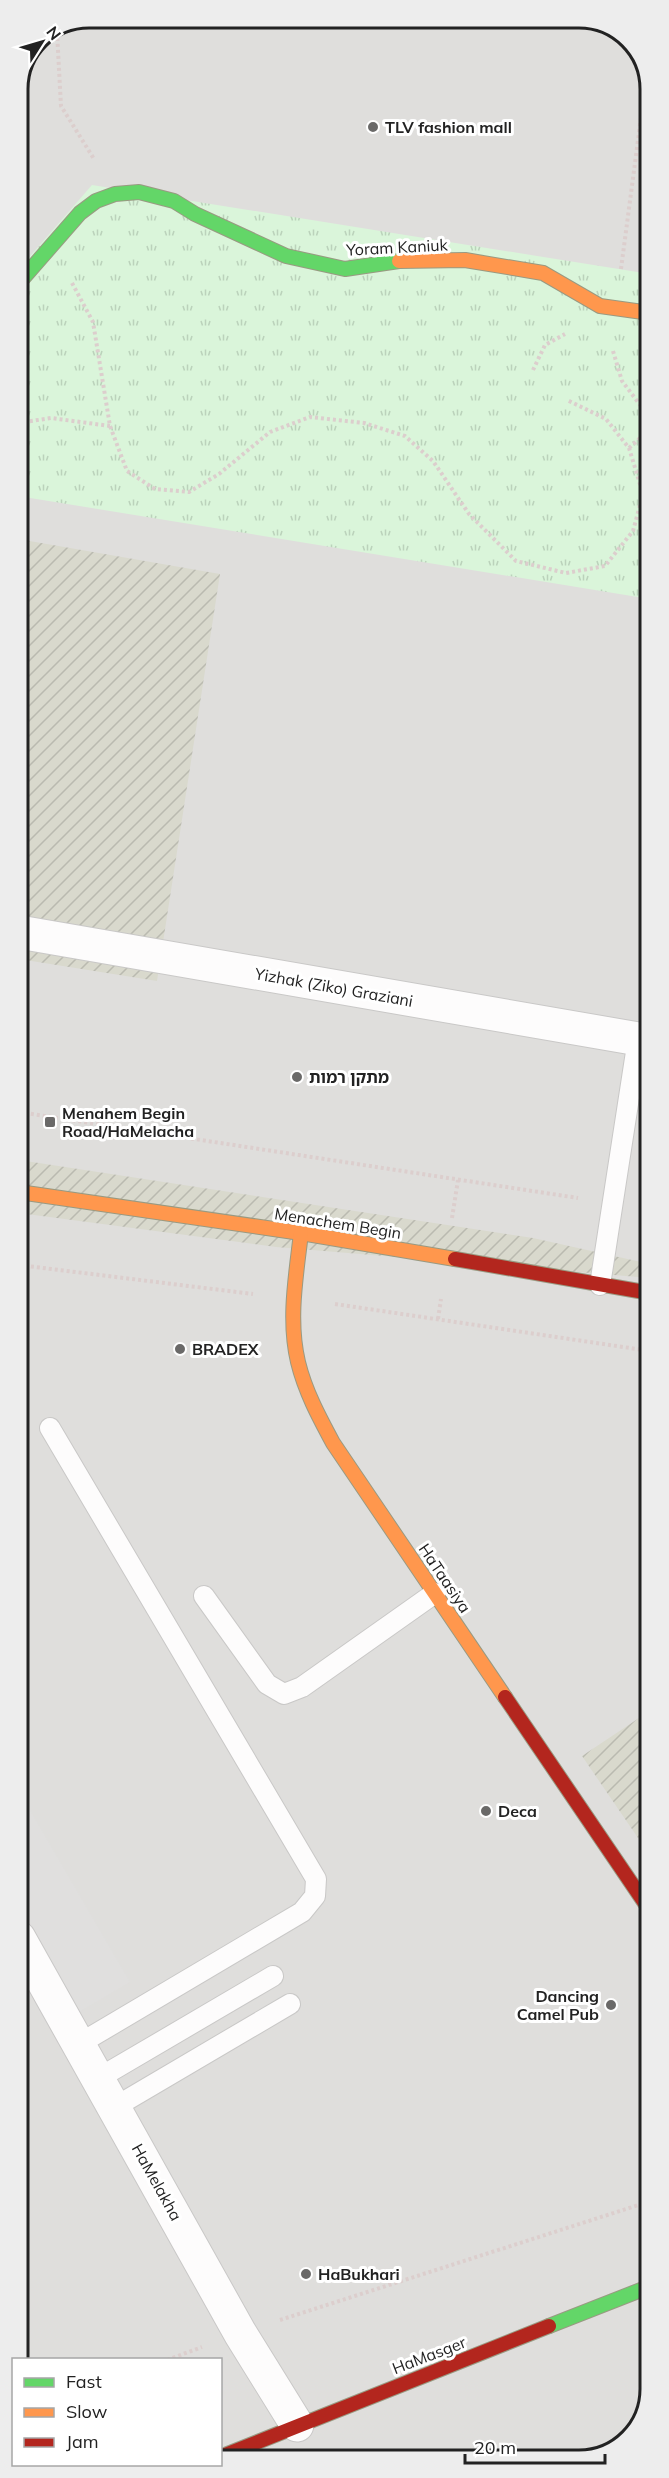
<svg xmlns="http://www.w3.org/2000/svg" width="669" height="2478" font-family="Mulish,'Noto Sans Hebrew',sans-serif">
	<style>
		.residential { fill: #dfdedc }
		.construction { fill: url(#construction-furrows) }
		.park { fill: url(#park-tufts) }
		.parking { fill: #e0dfde }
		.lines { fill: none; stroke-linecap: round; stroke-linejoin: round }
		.lane-casing { stroke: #c9c8c7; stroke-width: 22 }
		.street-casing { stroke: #c9c8c7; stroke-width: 35 }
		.fast-casing { stroke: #999a82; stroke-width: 16 }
		.slow-casing { stroke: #999a82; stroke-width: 16 }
		.jam-casing { stroke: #999a82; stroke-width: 16 }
		.path { stroke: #dccecd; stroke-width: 4; stroke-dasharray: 3 3; stroke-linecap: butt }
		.lane { stroke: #fdfcfc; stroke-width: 20 }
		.street { stroke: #fdfcfc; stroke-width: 33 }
		.fast { stroke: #63d668; stroke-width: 14 }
		.slow { stroke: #ff974d; stroke-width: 14 }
		.jam { stroke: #b3261e; stroke-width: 14 }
		.poi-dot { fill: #6a6968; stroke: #fff; stroke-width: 2 }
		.labels { text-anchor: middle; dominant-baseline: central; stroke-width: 6; stroke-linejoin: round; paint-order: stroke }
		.poi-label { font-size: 16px; font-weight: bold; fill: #222; stroke: #fff; text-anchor: start }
		.street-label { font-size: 16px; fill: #222; stroke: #fff }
		.rim { fill: none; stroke: #222; stroke-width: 3 }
	</style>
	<defs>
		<pattern id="construction-furrows" width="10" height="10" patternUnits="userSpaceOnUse" patternTransform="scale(1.5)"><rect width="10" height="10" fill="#d9d9cd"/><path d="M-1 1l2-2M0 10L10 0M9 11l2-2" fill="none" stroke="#babab0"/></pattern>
		<pattern id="park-tufts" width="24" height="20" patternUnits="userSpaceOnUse" patternTransform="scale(1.5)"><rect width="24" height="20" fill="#daf5da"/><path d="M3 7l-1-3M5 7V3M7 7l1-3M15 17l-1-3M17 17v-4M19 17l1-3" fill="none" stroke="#bbd2bb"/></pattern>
	</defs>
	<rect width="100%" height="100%" fill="#f0eeeb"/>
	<path class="residential" d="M90,18l498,1 39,17 23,39 1,2314 -18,46 -39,24h-373l-1,-99 -201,-1 -1,-2270 21,-50z"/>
	<g class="construction">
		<path d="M18,539l202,35 -63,407 -138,-22z"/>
		<path d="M19,1160l514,78 117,26v14l-374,-31 -257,-34z"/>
		<path d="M651,1710v147l-69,-101z"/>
	</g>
	<path class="park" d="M92,185l558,89v325l-632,-103v-226z"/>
	<path class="parking" d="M19,1791l111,191 -63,37 -48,-81z"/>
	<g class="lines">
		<g class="lane-casing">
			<g id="lane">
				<path d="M600,1285l38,-246"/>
				<path d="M50,1428l266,451 -1,17 -13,16 -223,132"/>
				<path d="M204,1596l63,88 17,10 18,-7 133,-94"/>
				<path d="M99,2078l174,-102"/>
				<path d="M115,2107l175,-103"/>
			</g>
		</g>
		<g class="street-casing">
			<g id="street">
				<path d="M19,932l631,109"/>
				<path d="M19,1938l221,395 57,92"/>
			</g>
		</g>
		<g class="fast-casing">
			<g id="fast">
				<path d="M18,284l62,-71 16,-12 19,-7 24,-2 35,9 21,13 91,42 59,13 54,-8"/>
				<path d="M549,2326l102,-40"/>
			</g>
		</g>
		<g class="slow-casing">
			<g id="slow">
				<path d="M399,261l66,-1 78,13 57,33 50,7"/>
				<path d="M19,1192l282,41 154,26"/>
				<path d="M301,1233c-5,43 -13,87 -3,129 7,29 21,55 35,81l172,254"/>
			</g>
		</g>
		<g class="jam-casing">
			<g id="jam">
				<path d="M455,1259l195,34"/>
				<path d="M505,1697l146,215"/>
				<path d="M220,2457l329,-131"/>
			</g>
		</g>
		<g class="path">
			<path d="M57,32l4,74 33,53"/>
			<path d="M621,269l26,-197"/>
			<path d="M72,283l21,39 17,104 17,45 28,18 34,3 30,-18 51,-42 40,-15 54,6 41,13 28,25 36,53 47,47 50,12 39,-7 28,-35 10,-37 -14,-46 -23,-29 -39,-19"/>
			<path d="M613,351l9,30 28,37"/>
			<path d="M533,370l12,-25 20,-11"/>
			<path d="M18,423l33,-5 59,8"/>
			<path d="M629,448l21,-19"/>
			<path d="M19,1112l559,86"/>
			<path d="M452,1218l6,-38"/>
			<path d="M19,1265l234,29"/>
			<path d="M335,1304l315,47"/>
			<path d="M438,1319l3,-20"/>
			<path d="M280,2320l371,-119"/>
			<path d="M167,2360l35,-13"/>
		</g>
		<use href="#lane" class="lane"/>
		<use href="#street" class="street"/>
		<use href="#fast" class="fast"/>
		<use href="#slow" class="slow"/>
		<use href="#jam" class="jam"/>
	</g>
	<g class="poi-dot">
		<circle cx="373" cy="127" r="6"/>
		<circle cx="297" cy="1077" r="6"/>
		<rect x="44" y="1116" width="12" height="12" rx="3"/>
		<circle cx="180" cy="1349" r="6"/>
		<circle cx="486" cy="1811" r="6"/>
		<circle cx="611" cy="2005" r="6"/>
		<circle cx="306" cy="2274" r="6"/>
	</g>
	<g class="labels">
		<g class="poi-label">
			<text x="385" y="127">TLV fashion mall</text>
			<text x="309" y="1077">מתקן רמות</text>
			<text x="62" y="1113">Menahem Begin<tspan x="62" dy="18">Road/HaMelacha</tspan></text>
			<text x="192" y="1349">BRADEX</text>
			<text x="498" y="1811">Deca</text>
			<text x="599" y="1996" text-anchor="end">Dancing<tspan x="599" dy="18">Camel Pub</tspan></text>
			<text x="318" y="2274">HaBukhari</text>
		</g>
		<g class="street-label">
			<text transform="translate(397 247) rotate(-3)">Yoram Kaniuk</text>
			<text transform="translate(334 987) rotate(10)">Yizhak (Ziko) Graziani</text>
			<text transform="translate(338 1223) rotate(9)">Menachem Begin</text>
			<text transform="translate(445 1578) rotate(56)">HaTaasiya</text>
			<text transform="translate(157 2182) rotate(61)">HaMelakha</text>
			<text transform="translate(429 2355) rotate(-21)">HaMasger</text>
		</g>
	</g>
	<path d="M0 0H669V2478H0ZM89 28H579A61 61 0 0 1 640 89V2389A61 61 0 0 1 579 2450H89A61 61 0 0 1 28 2389V89A61 61 0 0 1 89 28Z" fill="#ededed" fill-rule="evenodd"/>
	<path class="rim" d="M89 28H579A61 61 0 0 1 640 89V2389A61 61 0 0 1 579 2450H89A61 61 0 0 1 28 2389V89A61 61 0 0 1 89 28Z"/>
	<rect x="12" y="2358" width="210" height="108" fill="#ffffff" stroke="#a7a7a7" stroke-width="1.5"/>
	<rect x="24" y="2378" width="30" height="9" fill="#63d668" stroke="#a7a7a7" stroke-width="1.5"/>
	<text x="66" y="2388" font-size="18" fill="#222222">Fast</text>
	<rect x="24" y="2408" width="30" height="9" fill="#ff974d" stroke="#a7a7a7" stroke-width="1.5"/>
	<text x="66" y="2418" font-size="18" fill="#222222">Slow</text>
	<rect x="24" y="2438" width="30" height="9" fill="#b3261e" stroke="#a7a7a7" stroke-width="1.5"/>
	<text x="66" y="2448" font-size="18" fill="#222222">Jam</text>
	<g transform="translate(42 42) rotate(53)" stroke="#ffffff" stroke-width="4.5" paint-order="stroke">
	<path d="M0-4.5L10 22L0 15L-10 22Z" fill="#222222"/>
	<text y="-9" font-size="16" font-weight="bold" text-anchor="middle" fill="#222222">N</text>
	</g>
	<path d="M465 2454v9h140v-9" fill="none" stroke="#222222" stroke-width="3"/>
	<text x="474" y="2454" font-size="18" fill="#222222" stroke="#ffffff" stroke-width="4.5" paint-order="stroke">20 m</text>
</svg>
